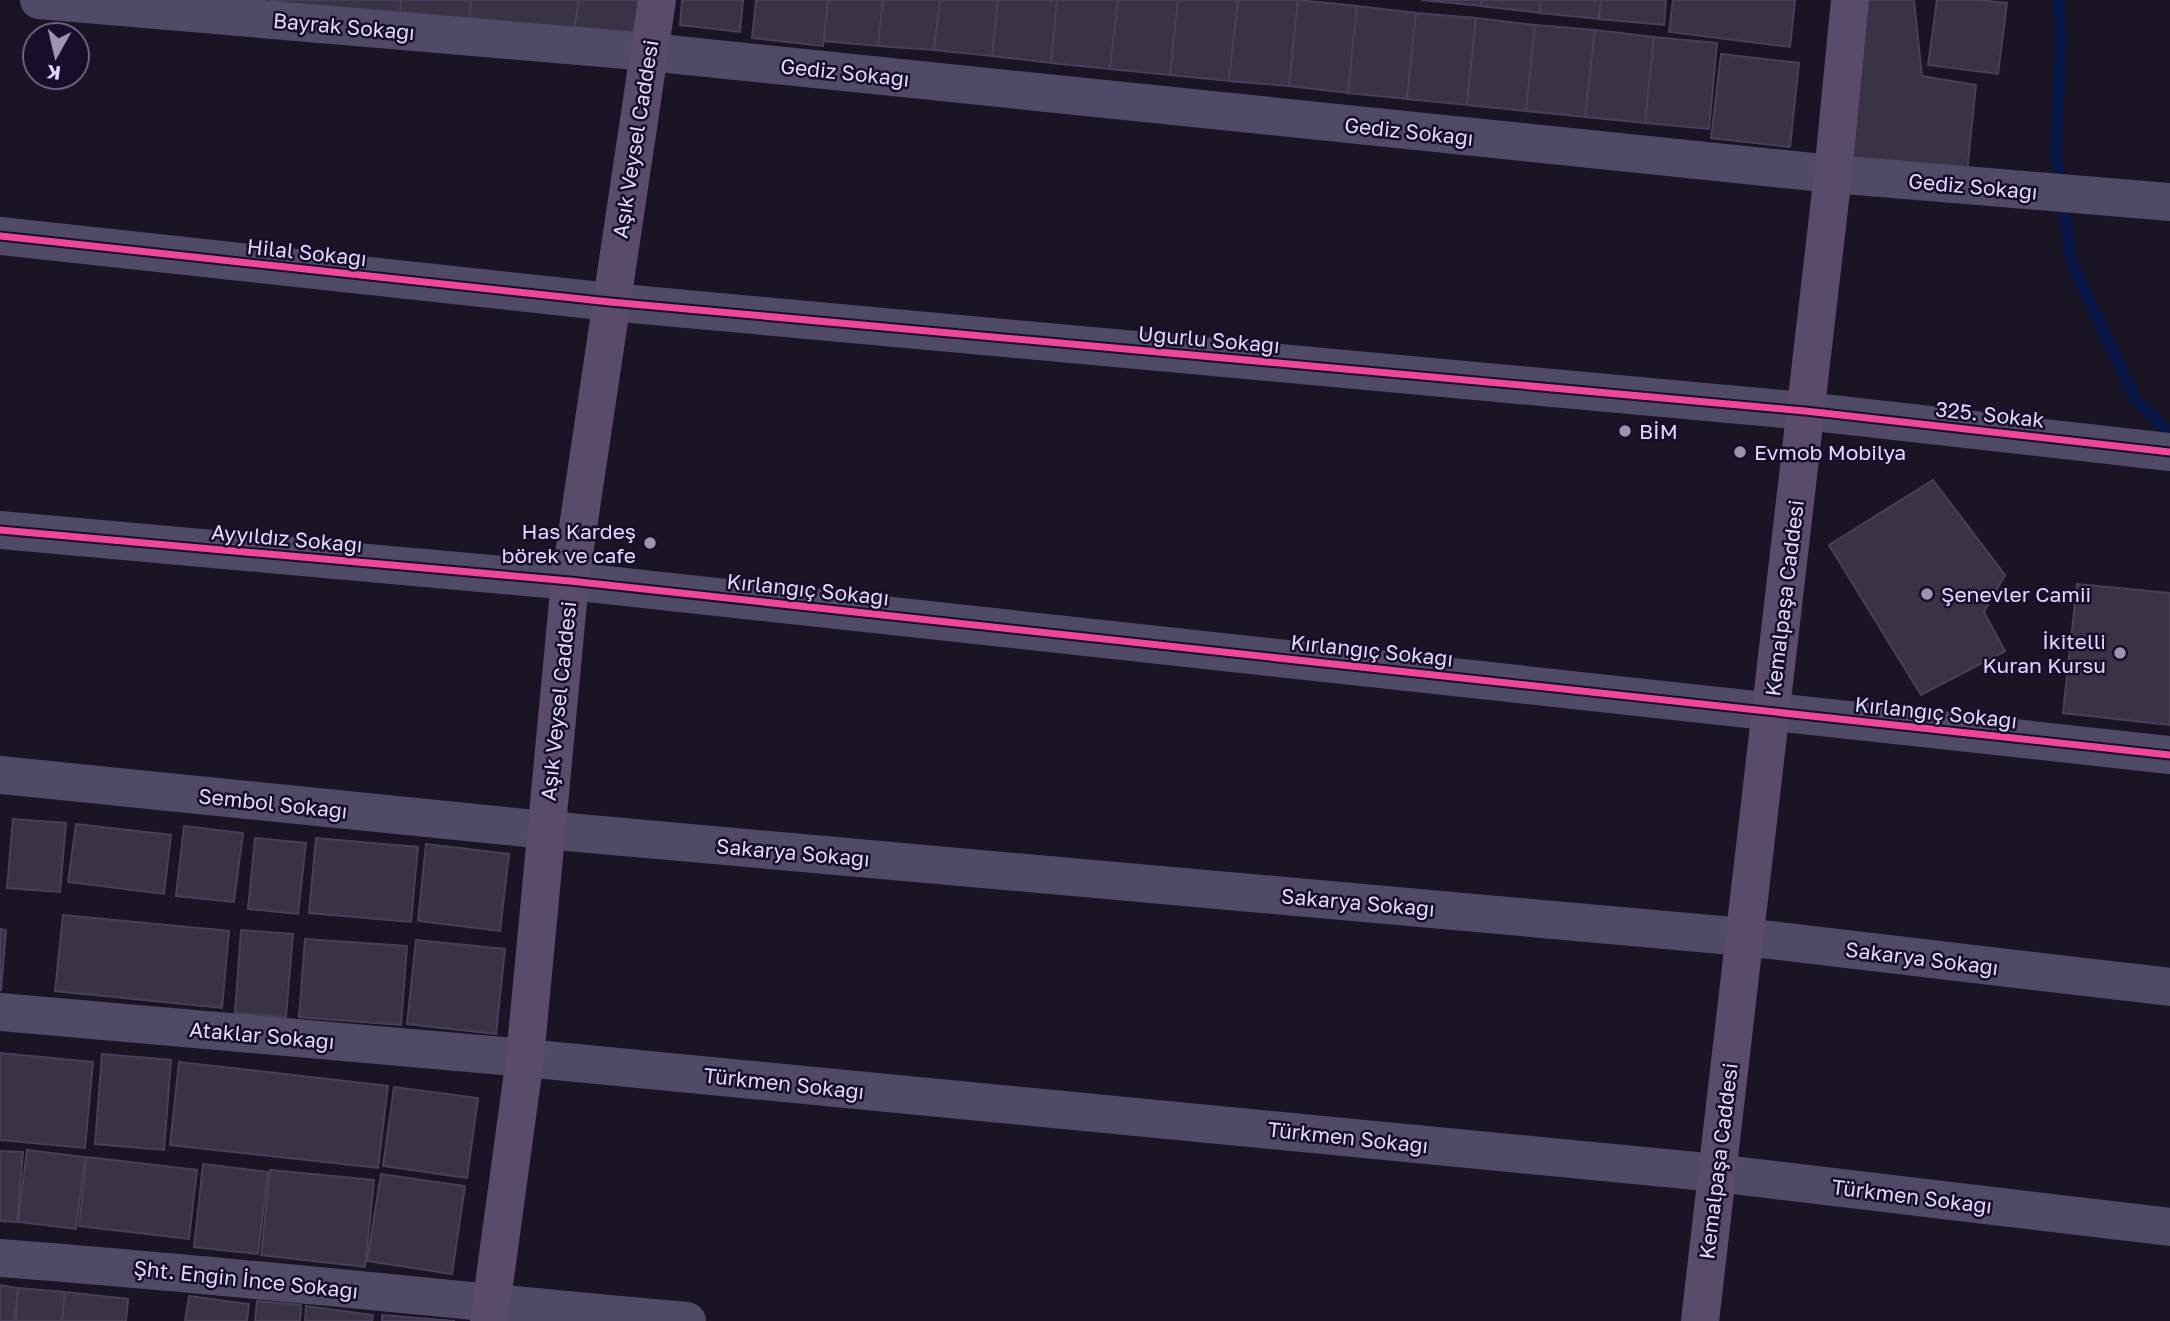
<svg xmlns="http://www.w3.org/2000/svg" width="2170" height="1321" font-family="'Golos Text',sans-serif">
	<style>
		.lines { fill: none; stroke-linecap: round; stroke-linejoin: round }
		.stream { stroke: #091747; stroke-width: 12 }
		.building { fill: #393346; stroke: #474058; stroke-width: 2 }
		.minor { stroke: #4f4a65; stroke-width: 38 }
		.major { stroke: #594b6a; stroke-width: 38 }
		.cycleway-casing { stroke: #170f2a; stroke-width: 11 }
		.cycleway { stroke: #ed469a; stroke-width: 7 }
		.poi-dot { fill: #9b94b2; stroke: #170f2a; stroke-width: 2.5 }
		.labels { text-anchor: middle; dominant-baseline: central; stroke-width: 5; stroke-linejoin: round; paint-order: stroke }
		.street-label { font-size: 21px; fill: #e1d8ff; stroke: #170f2a }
		.poi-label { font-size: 21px; fill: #e1d8ff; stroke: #170f2a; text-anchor: start }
	</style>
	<rect width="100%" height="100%" fill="#1a1524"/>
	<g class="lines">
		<path class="stream" d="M2058,0l3,33 -5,123 15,104 63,137 30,30"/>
	</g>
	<g class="building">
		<path d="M271,0h130l-1,17 -130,-11z"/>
		<path d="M401,0h70l-2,24 -69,-7z"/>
		<path d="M471,0h108l-5,31 -105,-7z"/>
		<path d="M579,0h61l-6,39 -60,-8z"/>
		<path d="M682,0h61l-3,32 -60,-7z"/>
		<path d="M756,0h72l-5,46 -71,-8z"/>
		<path d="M828,0h55l-5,46 -54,-5z"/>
		<path d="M883,0h57l-6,50 -56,-4z"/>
		<path d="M940,0h58l-6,56 -58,-6z"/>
		<path d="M998,0h59l-6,63 -59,-7z"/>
		<path d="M1057,0h61l-8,69 -59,-6z"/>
		<path d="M1118,0h60l-8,75 -60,-6z"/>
		<path d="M1178,0h60l-9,81 -59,-6z"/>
		<path d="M1238,0h60l-9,86 -60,-5z"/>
		<path d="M1298,0l59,6 -9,87 -59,-7z"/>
		<path d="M1421,0h60v6z"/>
		<path d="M1481,0h60l-1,13 -59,-7z"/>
		<path d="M1541,0h60l-2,19 -59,-6z"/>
		<path d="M1601,0h65l-2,25 -65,-6z"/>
		<path d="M1673,0h122l-5,47 -121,-15z"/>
		<path d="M1866,0h48l8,76 54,9 -9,87 -119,-9z"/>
		<path d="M1937,0h42l28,3 -9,71 -70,-9z"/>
		<path d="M1357,6l59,7 -9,86 -59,-6z"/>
		<path d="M1416,13l60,5 -9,87 -60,-6z"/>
		<path d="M1476,18l59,7 -9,86 -59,-6z"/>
		<path d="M1535,25l60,5 -10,87 -59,-6z"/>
		<path d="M1595,30l59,7 -9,86 -60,-6z"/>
		<path d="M1654,37l63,6 -8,86 -64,-6z"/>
		<path d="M1721,54l78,9 -9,84 -79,-9z"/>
		<path d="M1933,480l72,95 -21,37 21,39 -84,44 -92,-150z"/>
		<path d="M2077,584l93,9v132l-107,-12z"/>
		<path d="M13,819l53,4 -6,69 -53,-4z"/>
		<path d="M76,824l95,11 -7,59 -96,-12z"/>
		<path d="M184,826l59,7 -9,69 -58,-6z"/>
		<path d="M255,838l51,5 -8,71 -50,-5z"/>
		<path d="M316,838l102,9 -7,75 -102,-9z"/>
		<path d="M426,844l83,10 -9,77 -82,-10z"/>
		<path d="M63,915l166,16 -7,77 -167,-17z"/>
		<path d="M0,929l6,1 -5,60h-1z"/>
		<path d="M241,930l52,4 -7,83 -51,-4z"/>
		<path d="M305,939l102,7 -6,79 -102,-8z"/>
		<path d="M416,940l89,9 -9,85 -89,-10z"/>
		<path d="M0,1053l93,9 -8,86 -85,-8z"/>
		<path d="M102,1054l69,6 -7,90 -69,-6z"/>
		<path d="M179,1062l209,24 -10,82 -208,-23z"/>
		<path d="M394,1087l84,11 -11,80 -84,-12z"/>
		<path d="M27,1150l58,7 -9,72 -58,-7z"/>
		<path d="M0,1151l23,1 -6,70 -17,-1z"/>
		<path d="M87,1157l110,13 -8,69 -110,-13z"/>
		<path d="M203,1164l65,8 -10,82 -64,-7z"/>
		<path d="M270,1170l104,10 -9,87 -104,-12z"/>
		<path d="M381,1174l84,12 -13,88 -85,-13z"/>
		<path d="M0,1285l18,3 -4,33h-14z"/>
		<path d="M18,1288l47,4 -3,29h-46z"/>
		<path d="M65,1292l63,7 -2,22h-64z"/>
		<path d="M189,1296l60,8 -2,17h-62z"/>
		<path d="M257,1301l44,4 -1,16h-45z"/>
		<path d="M306,1306l67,9 -1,6h-67z"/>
		<path d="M382,1315l73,6h-73z"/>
	</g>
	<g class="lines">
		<g class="minor">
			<path d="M39,0l610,52 1184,122 337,28"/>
			<path d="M0,236l610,66 1195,109 365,41"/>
			<path d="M0,530l570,51 1600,174"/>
			<path d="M0,775l545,55 1199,107 426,50"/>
			<path d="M0,1012l525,46 1192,115 453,54"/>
			<path d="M0,1258c229,17 458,43 687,63"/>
		</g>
		<g class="major">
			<path d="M489,1321l36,-263 45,-477 87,-581"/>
			<path d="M1700,1321l133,-1147 17,-174"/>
		</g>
		<g class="cycleway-casing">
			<g id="cycleway">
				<path d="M0,236l610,66 1195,109 365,41"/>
				<path d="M0,530l570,51 1600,174"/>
			</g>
		</g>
		<use href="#cycleway" class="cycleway"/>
	</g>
	<g class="poi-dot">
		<circle cx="1625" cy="431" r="7"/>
		<circle cx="1740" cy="452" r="7"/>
		<circle cx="650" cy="543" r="7"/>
		<circle cx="1927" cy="594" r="7"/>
		<circle cx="2120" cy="653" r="7"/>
	</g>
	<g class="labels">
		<g class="street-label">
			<text transform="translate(344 26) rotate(5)">Bayrak Sokağı</text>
			<text transform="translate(845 72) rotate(6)">Gediz Sokağı</text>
			<text transform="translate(1409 131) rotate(6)">Gediz Sokağı</text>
			<text transform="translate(635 139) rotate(-81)">Aşık Veysel Caddesi</text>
			<text transform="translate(1973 186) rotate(5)">Gediz Sokağı</text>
			<text transform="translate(307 252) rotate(6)">Hilal Sokağı</text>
			<text transform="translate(1209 339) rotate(5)">Uğurlu Sokağı</text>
			<text transform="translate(1990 414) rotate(6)">325. Sokak</text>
			<text transform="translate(287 538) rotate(5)">Ayyıldız Sokağı</text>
			<text transform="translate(808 589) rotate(6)">Kırlangıç Sokağı</text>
			<text transform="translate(1784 598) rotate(-83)">Kemalpaşa Caddesi</text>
			<text transform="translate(1372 650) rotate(6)">Kırlangıç Sokağı</text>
			<text transform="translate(558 701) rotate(-84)">Aşık Veysel Caddesi</text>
			<text transform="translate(1936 712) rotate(6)">Kırlangıç Sokağı</text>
			<text transform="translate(273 803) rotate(6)">Sembol Sokağı</text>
			<text transform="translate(793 852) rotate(5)">Sakarya Sokağı</text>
			<text transform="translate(1358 902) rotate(5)">Sakarya Sokağı</text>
			<text transform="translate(1922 958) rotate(7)">Sakarya Sokağı</text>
			<text transform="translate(262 1035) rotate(5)">Ataklar Sokağı</text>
			<text transform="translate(784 1083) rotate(6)">Türkmen Sokağı</text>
			<text transform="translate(1348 1137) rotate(6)">Türkmen Sokağı</text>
			<text transform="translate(1718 1161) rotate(-83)">Kemalpaşa Caddesi</text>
			<text transform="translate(1912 1196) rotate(7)">Türkmen Sokağı</text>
			<text transform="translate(246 1279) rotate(6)">Şht. Engin İnce Sokağı</text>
		</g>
		<g class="poi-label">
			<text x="1639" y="431">BİM</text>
			<text x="1754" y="452">Evmob Mobilya</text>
			<text x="636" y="531" text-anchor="end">Has Kardeş<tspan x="636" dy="24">börek ve cafe</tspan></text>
			<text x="1941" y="594">Şenevler Camii</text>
			<text x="2106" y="641" text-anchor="end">İkitelli<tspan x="2106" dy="24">Kuran Kursu</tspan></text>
		</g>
	</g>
	<g transform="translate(56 56) rotate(188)"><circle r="33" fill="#170f2a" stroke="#685f7f" stroke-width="2"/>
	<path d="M0-5L12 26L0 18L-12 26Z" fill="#9b94b2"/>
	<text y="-10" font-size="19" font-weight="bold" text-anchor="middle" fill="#e1d8ff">K</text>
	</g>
</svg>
